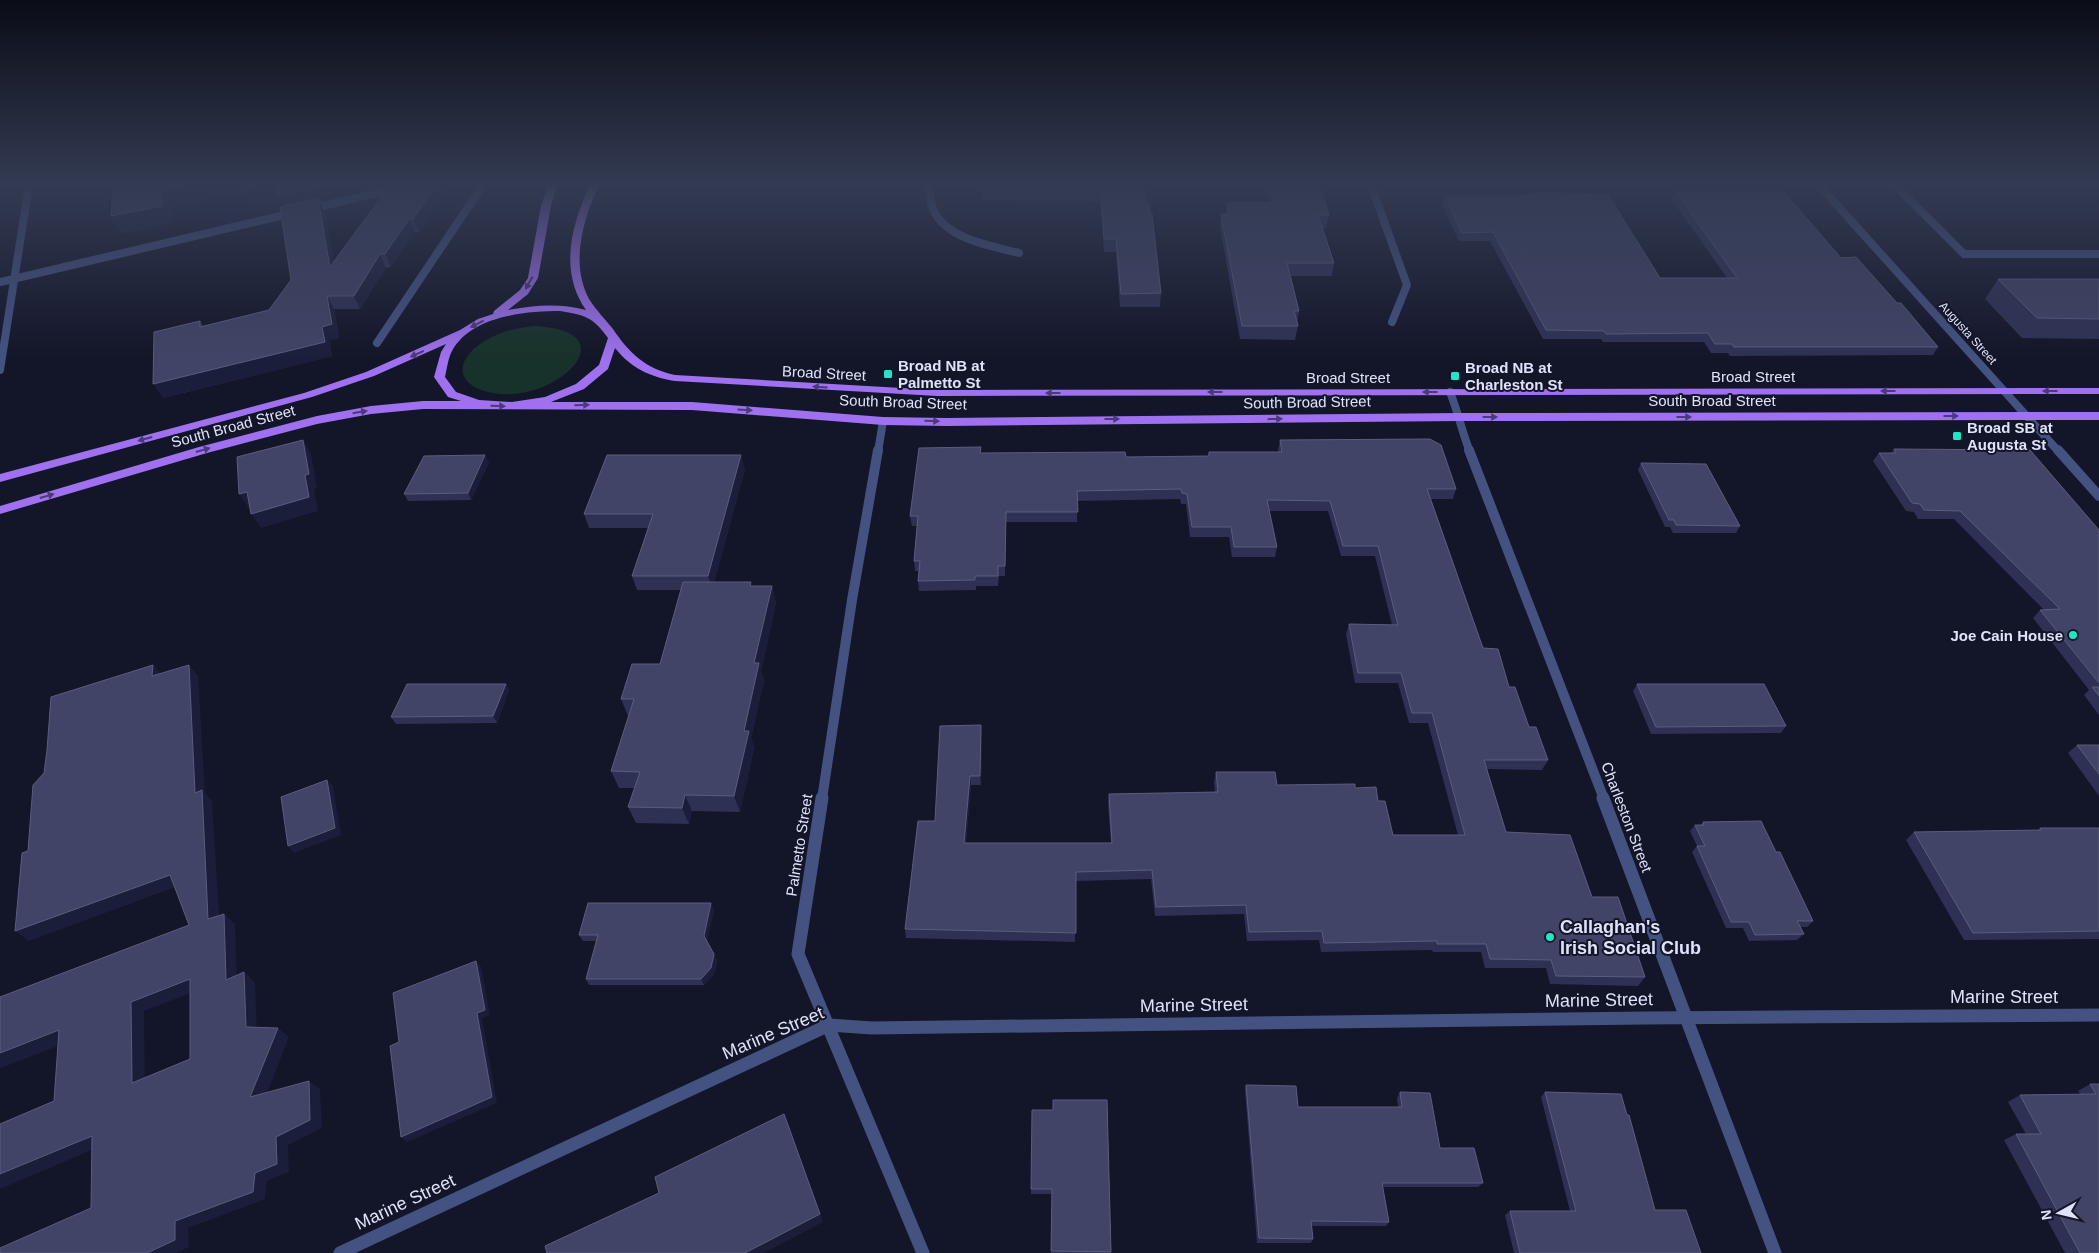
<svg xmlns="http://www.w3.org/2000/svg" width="2099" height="1253" font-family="Helvetica,sans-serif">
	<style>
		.green { fill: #17322a }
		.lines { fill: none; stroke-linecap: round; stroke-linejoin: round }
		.service { stroke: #445282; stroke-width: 8 }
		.minor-far2 { stroke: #445282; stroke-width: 8 }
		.minor-far1 { stroke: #445282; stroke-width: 10 }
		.minor { stroke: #445282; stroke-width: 13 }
		.primary { fill: #9f71f0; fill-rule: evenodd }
		.wall { fill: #2e3154 }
		.shaded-wall { fill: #1b1e3b }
		.building { fill: #414466; stroke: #5a5d7d; fill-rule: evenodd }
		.oneway { fill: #4b3a78 }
		.poi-dot { fill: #1fe7c6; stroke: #131528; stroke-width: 2 }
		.labels { text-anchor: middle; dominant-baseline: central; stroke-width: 4; stroke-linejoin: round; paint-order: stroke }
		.far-street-label { font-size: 12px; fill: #dee3fb; stroke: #131528 }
		.poi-label { font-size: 15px; font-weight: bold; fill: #dee3fb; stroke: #131528; text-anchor: start }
		.street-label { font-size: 15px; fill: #dee3fb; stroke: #131528 }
		.near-poi-label { font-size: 18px; font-weight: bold; fill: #dee3fb; stroke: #131528; text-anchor: start }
		.near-street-label { font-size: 18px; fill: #dee3fb; stroke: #131528 }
	</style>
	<rect width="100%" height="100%" fill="#131528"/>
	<path class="green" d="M533,326c97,4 27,74 -34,68 -49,-6 -46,-38 -7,-57 13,-7 27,-9 41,-11z"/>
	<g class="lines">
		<path class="service" d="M1895,185l69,69h135"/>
		<g class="minor-far2">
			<path d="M930,185c0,10 0,21 6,30 16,25 56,31 83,38"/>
			<path d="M1371,185l36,100 -15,37"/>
			<path d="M1819,185l240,267"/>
			<path d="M310,209l99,-24"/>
			<path d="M0,282l293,-69"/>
			<path d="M377,343l106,-158"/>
			<path d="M0,370l29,-185"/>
			<path d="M1450,392c8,20 12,40 20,60"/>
			<path d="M878,452l5,-31"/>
		</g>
		<g class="minor-far1">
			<path d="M1469,450l135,349"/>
			<path d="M2058,450l41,46"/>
			<path d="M822,799l30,-199 26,-150"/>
		</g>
		<g class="minor">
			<path d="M822,798l-24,156 125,299"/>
			<path d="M1603,798l172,455"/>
			<path d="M340,1253l489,-228 43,3 773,-10 454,-3"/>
		</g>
		<path class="primary" d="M548,185h9l-6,21 -13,72 -10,16 -20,16c27,-5 52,-7 78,0 -27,-38 -15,-85 4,-125h9c-16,35 -29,78 -10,114 7,11 16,20 24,30 16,24 33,40 62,46l262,15 1162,-2v6l-1162,2 -262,-15c-25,-4 -44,-13 -60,-33l-7,21 -24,20 -33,13h141l191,15 63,1 514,-5 639,-1v8l-639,1 -514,5 -63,-1 -191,-15 -269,-1 -52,5 -54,10 -110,29 -207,61v-8l199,-59 118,-31 54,-10 52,-5h38l-13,-4 -14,-20 7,-25 5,-8 -72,32 -62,21 -312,85v-8l304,-81 62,-21 94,-42 18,-11 15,-5 1,-3 26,-21 8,-12 13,-72zM560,311c25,4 33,6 48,27l-9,27 -23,19 -31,13 -33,5 -33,-2 -23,-8 -11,-15c2,-8 3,-19 7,-26 19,-35 73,-40 108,-40z"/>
	</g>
	<g class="wall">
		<path d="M108,185h211l3,15 -3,1 5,10 10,51 115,-77 -30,47h-4l-24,35 -5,1 -26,41h-26l5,29 -10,2 3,16 -169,42 37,-77 3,5 66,-16 22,-30 -7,-74 -3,-6 -30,6 -6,-10 -5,1 -2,-5 -66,15v16l-50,11 -11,-18 2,-23z"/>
		<path d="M981,185h163l2,19 15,89 -1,14h-40l-4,-55h-12l-4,-51 -119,-1z"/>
		<path d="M1264,185h55l10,30 -3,13h-3l11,35 -2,13h-41l8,35 -2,12 1,3 -3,14 -55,-1 -20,-112 1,-13h5l1,-11h42z"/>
		<path d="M1676,192l165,66 56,45 41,44 -5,8 -203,1 -2,-3h-17l-7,-11h-101l-2,-3h-58l-53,-98h-31l-17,-36 3,-9 215,82h67l-55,-78z"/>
		<path d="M1998,279h101v60l-77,-1 -37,-39z"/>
		<path d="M1280,440l176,49 -3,10h-22l52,149 26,39 20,40 19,33 -6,10 -55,-1 19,63 86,65 53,80 -7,9 -88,-2 -4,-16h-61l-4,-16h-48l-1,-2 -111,2 -2,-12 -72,1 -3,-27 -89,2 -4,-37 -75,2 -1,61 -169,-4 -1,-9 30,-108 46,-96 1,10 -1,50h-10l-5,58h145l-3,-40 1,-9 106,-2 -1,-10 2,-10 61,13 78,3 23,13 15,34h65l-30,-112h-19l-11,-40h-43l-9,-49 3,-10 43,1 -17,-69h-34l-13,-45h-59l8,36 -2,10h-43l-3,-20h-39l-4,-33h-5l-1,-5 -103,2v21h-71l-1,54h-6l-1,10h-22v4l-57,1 -1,-10 1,-10h-4l-1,-10 3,-35h-5l-2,-10 71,-69v6l145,4 82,-1 1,-4h69v-2z"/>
		<path d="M1894,449l205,81v185l-15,-20 5,-5 -56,-72 7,-8h4l-90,-91h-36l-4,-7 -8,-1 -33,-50 6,-8h12z"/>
		<path d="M489,462l-18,38 -63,1 -4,-7z"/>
		<path d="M1641,463l99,63 -4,7h-63l-3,-6h-5l-27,-57z"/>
		<path d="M745,469l-31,113 38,4h20l4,17 -15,68 3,9 -13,58 3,10 -14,64 -48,-1 -3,13 -53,-1 -8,-16 6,-19h-15l-8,-17 18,-55h-1l-7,-17 39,-35 21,-74h-44l-5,-14 16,-48h-59l-5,-14z"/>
		<path d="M506,684l3,6 -12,33 -101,1 -5,-7z"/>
		<path d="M1637,684l149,42 -5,7 -130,1 -18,-43z"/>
		<path d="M2077,745h22v51l-31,-43z"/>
		<path d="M1703,822l73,30 37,69 -6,6h-7l4,7 -7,6 -48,1 -6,-13h-17l-34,-76 5,-6 -7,-15 5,-6h5z"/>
		<path d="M2040,828h59v111l-135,1 -58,-100 8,-8 124,-2z"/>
		<path d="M714,909l-7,32 10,20 -3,13 -10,11h-115l-3,-6 10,-38h-13l-4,-6z"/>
		<path d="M2090,1084h9v169h-34l-61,-113 12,-6h10l-18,-32 12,-7 60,-1 -2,-3z"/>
		<path d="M1246,1085l52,22h100l-1,-9 3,-6 40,56 43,35 -5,4h-95l6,35 -3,4h-74l1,13 -2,4h-54l-12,-153z"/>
		<path d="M1545,1092l110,118 46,43h-187l-9,-38 5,-4h60l-29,-114z"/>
		<path d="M1107,1100l4,153h-60l1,-59h-21v-5l22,-79z"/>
	</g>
	<g class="shaded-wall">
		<path d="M108,185h7l3,16z"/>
		<path d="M182,185h137l3,15 -3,1 5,10 13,69 -52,-71 -4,-9 -30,6 -6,-10 -5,1 -2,-5 -66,15v16l-50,11 -11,-18 51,-26z"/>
		<path d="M436,185h13l-30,47 -6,-13z"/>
		<path d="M409,219l6,13 -24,35 -6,-13z"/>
		<path d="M380,254l6,14 -26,41 -6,-13z"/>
		<path d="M327,296l7,13 5,29 -10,2 3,16 -169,42 -10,-14 169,-57z"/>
		<path d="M303,440l8,14 6,34 -3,1 4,22 -57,17 -10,-14 54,-39z"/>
		<path d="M485,455l4,7 -18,38 -3,-7z"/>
		<path d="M741,455l4,14 -33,121 -4,-14z"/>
		<path d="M247,492l9,14 -7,2 -10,-14z"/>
		<path d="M772,586l4,17 -15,68 3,9 -13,58 3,10 -14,64 -6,-16 20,-133z"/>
		<path d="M153,665l10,11h-11z"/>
		<path d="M189,665l9,11 7,117 7,8 8,128 -12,-10 -13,-126z"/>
		<path d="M506,684l3,6 -12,33 -4,-7z"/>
		<path d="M981,725l1,10 -1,50 -1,-9z"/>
		<path d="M970,776l1,9 -6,67 -1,-9z"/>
		<path d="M327,780l6,6 8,49 -47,18 -6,-7z"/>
		<path d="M685,795l7,16 -3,13 -7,-16z"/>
		<path d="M170,875l11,10 -152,56 -14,-10z"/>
		<path d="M711,903l3,6 -7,33 -3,-6z"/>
		<path d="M224,914l11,10 2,65 -11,-9z"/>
		<path d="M714,954l3,7 -3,13 -10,11 -3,-6z"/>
		<path d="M476,961l5,6 9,48 -8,3 15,85 -90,39 -6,-5 76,-124z"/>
		<path d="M244,972l11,10 2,54 -11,-9z"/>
		<path d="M190,979l11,10 -57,22 1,81 -13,-9 -1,-81z"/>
		<path d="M278,1028l11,9 -27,69 -12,-9z"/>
		<path d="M59,1030l14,10 -72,28h-1v-15z"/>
		<path d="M309,1081l11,8 2,39 -34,17 1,27 -22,9 -2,18 -77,29 1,19 -13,6h-29l28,-32 80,-48z"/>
		<path d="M784,1114l4,9 35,99 -59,31h-19z"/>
		<path d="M92,1136l14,8 -106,45v-15z"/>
	</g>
	<g class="building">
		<path d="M113,185h69l-20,5v16l-51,10z"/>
		<path d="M242,185h19l-19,4z"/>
		<path d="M277,185h38l1,2 -38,8z"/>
		<path d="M390,185h46l-23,34h-4l-24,35h-5l-26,42h-27l5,28 -10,3 3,15 -172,42 1,-52 46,-11v6l69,-17 22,-30 -11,-73 38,-9 12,69z"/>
		<path d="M981,185h163l2,19h3l1,10h2l9,79 -40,1 -5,-55h-12l-3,-51 -120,-1z"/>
		<path d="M1269,185h50l10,30h-11l16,48h-47l12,48h-5l4,15h-56l-21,-112h8l-2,-11h47z"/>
		<path d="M1676,192h108l57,66 15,-1 41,46h4l37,44h-204l-2,-3h-17l-7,-11 -102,1 -2,-3 -58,-1 -53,-98 -31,1 -17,-37h77l18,-3 68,2 52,83h77z"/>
		<path d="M1998,279h101v40l-62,-1z"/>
		<path d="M1430,439l11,6 15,44h-29l56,159 15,1 11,38h6l14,40h7l12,33h-64l22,72 64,3 22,62h26l27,80 -89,-1 -5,-16 -61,-1 -4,-15h-49v-3l-113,2 -2,-12 -73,1 -3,-27 -90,2 -4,-37 -76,2v61l-171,-4 13,-108h17l5,-95 41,-1 -1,51h-10l-6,67h148l-3,-49 109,-2 -2,-20h59l2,13 78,-1v4l21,-1 2,14h7l8,34h72l-33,-122h-20l-11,-40h-43l-9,-49 49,1 -20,-79h-35l-13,-45 -63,-1 10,47h-43l-3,-20h-39l-5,-33 -5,-1 -1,-4 -104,2 1,21h-72l-1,54h-7v10h-23v4l-57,1 2,-20h-6l4,-45h-8l9,-68 62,-1 -1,6 145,-1 1,5 83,-1v-4h73l-2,-12z"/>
		<path d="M303,440l6,34 -4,1 4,22 -58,17 -4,-22 -8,2 -2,-37z"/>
		<path d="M1894,449l136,1 69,80v153l-59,-73 20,-1 -100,-98 -36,-1 -4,-6 -8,-1 -33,-50h17z"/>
		<path d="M485,455l-17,38 -64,1 20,-38z"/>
		<path d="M607,455h134l-33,121h-76l21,-62h-69z"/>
		<path d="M1641,463l65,1 34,62 -64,-1 -2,-5h-5z"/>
		<path d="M683,582h68l-1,4h22l-18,77h5l-15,68h5l-15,65 -49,-1 -3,13 -54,-1 12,-35 -29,-1 23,-72h-13l11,-35h28z"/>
		<path d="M153,665l-1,11 37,-11 6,128 7,-3 6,129 16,-5 2,66 18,-8 2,55 32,1 -28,69 59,-16 1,39 -34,17 1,27 -22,9 -2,19 -78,29v19l-28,13h-147v-5l91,-40 1,-72 -92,38v-50l54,-23 5,-71 -59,23v-56l189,-72 -19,-50 -155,56 7,-78 6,-2 5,-66 11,-12 3,-23 4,-53zM190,979v80l-58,24 -1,-81z"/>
		<path d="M407,684h99l-13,32 -102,1z"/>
		<path d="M1637,684h127l22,42 -130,1z"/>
		<path d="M2092,687h7v9z"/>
		<path d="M2077,745h22v29z"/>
		<path d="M327,780l8,48 -47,18 -7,-49z"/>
		<path d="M1761,821l15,31h4l33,69h-16l7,13 -49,1 -6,-13h-18l-34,-76h8l-10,-21h9l-1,-3z"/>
		<path d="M2040,828h59v103l-126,2 -59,-101 127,-2z"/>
		<path d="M588,903h123l-7,33 10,18 -3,14 -10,11h-115l12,-44h-19z"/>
		<path d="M476,961l9,49 -8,3 15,84 -91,40 -11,-91 9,-4 -6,-49z"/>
		<path d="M2090,1084h9v169h-19l-64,-119h25l-21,-39 76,-1z"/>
		<path d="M1246,1085l50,1 2,21h104l-2,-15 30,1 10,55h34l9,35h-101l7,39 -78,-1 2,18 -54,-1z"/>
		<path d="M1545,1092l76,2 6,21h2l26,95h31l15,43h-181l-10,-42h66z"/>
		<path d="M1053,1100h54l4,152 -60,-1 1,-62h-21l1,-79h21z"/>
		<path d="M784,1114l36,100 -75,39h-198l-2,-7 114,-53 -4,-16z"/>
	</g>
	<defs><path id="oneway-solid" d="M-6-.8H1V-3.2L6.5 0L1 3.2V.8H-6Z" transform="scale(1.25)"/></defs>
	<g class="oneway">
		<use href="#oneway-solid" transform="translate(529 283) rotate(119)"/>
		<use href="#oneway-solid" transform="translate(477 324) rotate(153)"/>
		<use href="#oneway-solid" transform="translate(417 354) rotate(156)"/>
		<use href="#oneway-solid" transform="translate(820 387) rotate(-177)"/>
		<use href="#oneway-solid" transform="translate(1888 391) rotate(180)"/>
		<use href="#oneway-solid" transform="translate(2050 391) rotate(-180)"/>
		<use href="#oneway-solid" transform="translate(1215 392) rotate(180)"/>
		<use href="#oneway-solid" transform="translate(1430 392) rotate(180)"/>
		<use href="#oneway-solid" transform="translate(1053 393) rotate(180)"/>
		<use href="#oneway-solid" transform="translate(582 405) rotate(-1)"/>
		<use href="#oneway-solid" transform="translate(498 406) rotate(1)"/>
		<use href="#oneway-solid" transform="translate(745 410) rotate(4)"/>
		<use href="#oneway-solid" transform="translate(360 412) rotate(-9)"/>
		<use href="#oneway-solid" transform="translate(1951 416)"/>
		<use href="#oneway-solid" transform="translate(1490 417)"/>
		<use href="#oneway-solid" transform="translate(1684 417)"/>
		<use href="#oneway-solid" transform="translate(1112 419)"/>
		<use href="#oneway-solid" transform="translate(1275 419) rotate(-1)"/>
		<use href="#oneway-solid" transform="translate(932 421) rotate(1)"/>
		<use href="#oneway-solid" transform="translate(145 439) rotate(165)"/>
		<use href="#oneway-solid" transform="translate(203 450) rotate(-16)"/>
		<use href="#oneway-solid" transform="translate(47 496) rotate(-16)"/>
	</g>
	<linearGradient id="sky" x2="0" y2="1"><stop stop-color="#0a0c16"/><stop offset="0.51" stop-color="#333b53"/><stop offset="1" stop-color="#333b53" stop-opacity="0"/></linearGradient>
	<rect width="2099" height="361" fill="url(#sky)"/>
	<g class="poi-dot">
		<rect x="883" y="369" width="10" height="10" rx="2.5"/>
		<rect x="1450" y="371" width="10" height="10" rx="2.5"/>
		<rect x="1952" y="431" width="10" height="10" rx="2.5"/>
		<circle cx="2073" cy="635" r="5"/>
		<circle cx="1550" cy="937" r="5"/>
	</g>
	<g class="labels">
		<g class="far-street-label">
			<text transform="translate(1968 333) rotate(48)">Augusta Street</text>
		</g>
		<g class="poi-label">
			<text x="898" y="365">Broad NB at<tspan x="898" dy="17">Palmetto St</tspan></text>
			<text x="1465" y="367">Broad NB at<tspan x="1465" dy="17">Charleston St</tspan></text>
			<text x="1967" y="427">Broad SB at<tspan x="1967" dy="17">Augusta St</tspan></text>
			<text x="2063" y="635" text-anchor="end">Joe Cain House</text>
		</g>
		<g class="street-label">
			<text transform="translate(824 373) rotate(3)">Broad Street</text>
			<text x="1753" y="376">Broad Street</text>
			<text x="1348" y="377">Broad Street</text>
			<text x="1712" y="400">South Broad Street</text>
			<text transform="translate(903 402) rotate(2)">South Broad Street</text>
			<text transform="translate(1307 402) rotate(-1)">South Broad Street</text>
			<text transform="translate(233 426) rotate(-15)">South Broad Street</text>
			<text transform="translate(1627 817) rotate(69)">Charleston Street</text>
			<text transform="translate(799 845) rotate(-81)">Palmetto Street</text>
		</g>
		<g class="near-poi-label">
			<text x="1560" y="927">Callaghan's<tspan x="1560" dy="21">Irish Social Club</tspan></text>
		</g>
		<g class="near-street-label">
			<text x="2004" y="997">Marine Street</text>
			<text transform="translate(1599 1000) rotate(-1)">Marine Street</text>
			<text transform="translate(1194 1005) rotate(-1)">Marine Street</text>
			<text transform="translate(773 1033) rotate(-23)">Marine Street</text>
			<text transform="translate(405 1202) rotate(-25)">Marine Street</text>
		</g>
	</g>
	<g transform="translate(2059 1213) rotate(262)" stroke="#131528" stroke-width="4" paint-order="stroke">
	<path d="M0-4L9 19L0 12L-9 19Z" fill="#dee3fb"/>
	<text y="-8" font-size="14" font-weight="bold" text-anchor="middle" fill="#dee3fb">N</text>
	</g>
</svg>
